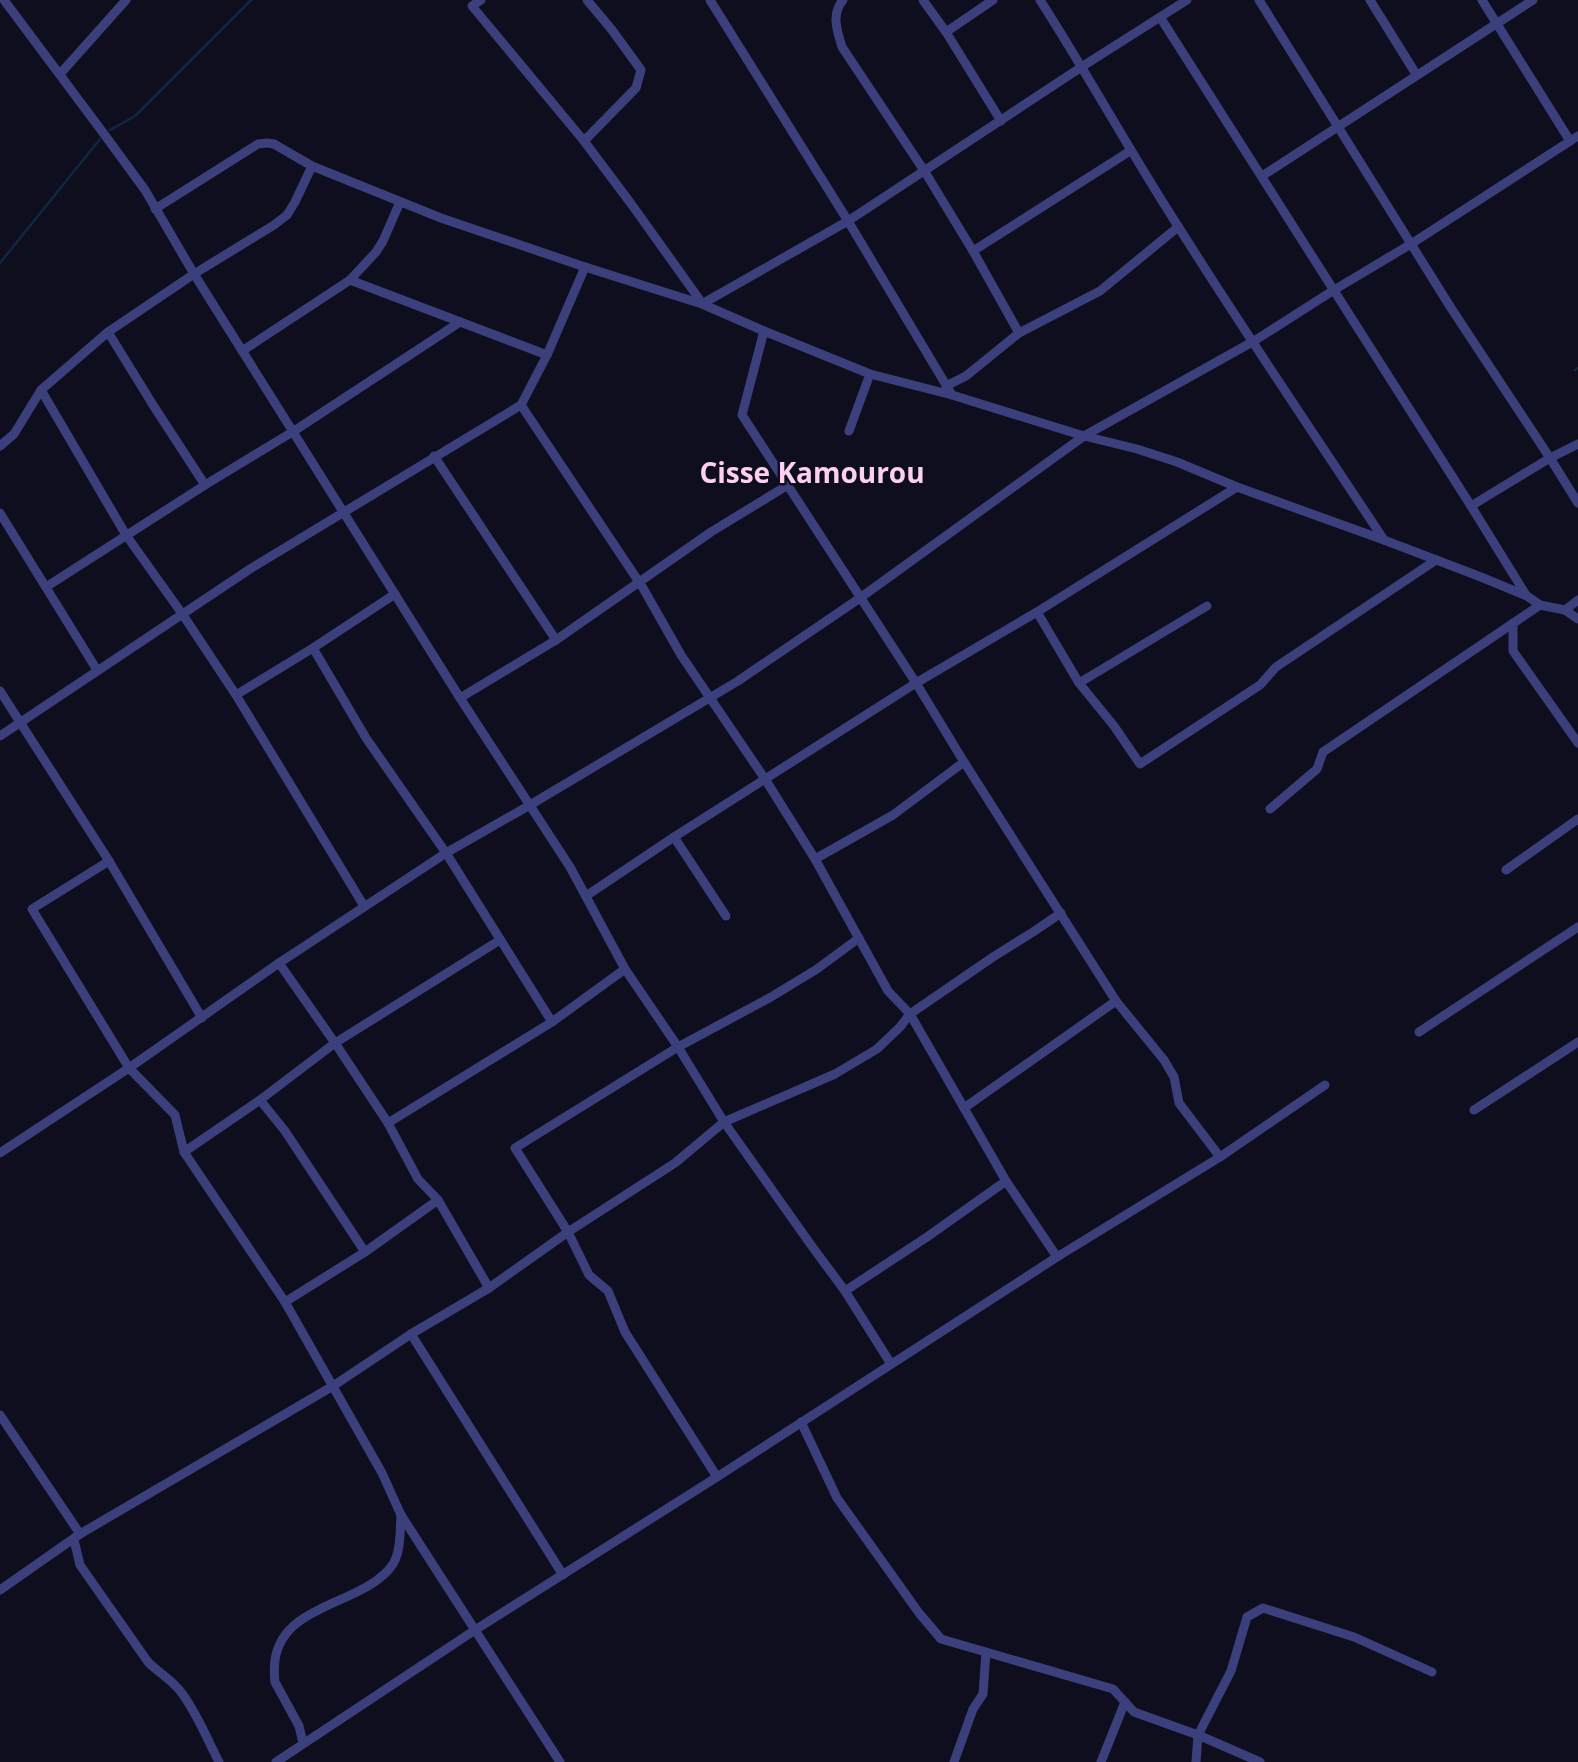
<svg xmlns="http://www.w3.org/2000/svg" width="1578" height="1762" font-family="'Open Sans',sans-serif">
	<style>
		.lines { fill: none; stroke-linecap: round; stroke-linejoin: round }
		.stream { stroke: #0f2842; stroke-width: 2.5 }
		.minor { stroke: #3b407c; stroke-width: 9 }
		.labels { text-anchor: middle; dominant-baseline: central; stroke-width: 5; stroke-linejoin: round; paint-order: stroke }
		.quarter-label { font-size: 28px; font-weight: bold; fill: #fdd0f1; stroke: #0f0e1f }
	</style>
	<rect width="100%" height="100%" fill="#0f0e1f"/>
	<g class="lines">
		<g class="stream">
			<path d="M110,130l25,-14 116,-116"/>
			<path d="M0,263l100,-124"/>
			<path d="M1575,370l3,-2"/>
		</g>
		<g class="minor">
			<path d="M4,0l100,134 41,56 49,84 266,424 110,169 55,102 53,78 46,75 87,123 34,46 82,-54 79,-56 51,76"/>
			<path d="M481,0l-9,6 112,135 48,64 70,98"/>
			<path d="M710,0l138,221 104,174"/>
			<path d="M843,0c-12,14 -6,31 -1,47l83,125 48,79 46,82"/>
			<path d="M923,0l23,32 55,89"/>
			<path d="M1040,0c47,73 89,150 136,223 67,107 139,212 208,317"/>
			<path d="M1259,0l192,308 99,150 28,45"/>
			<path d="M1370,0l46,74"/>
			<path d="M1482,0l88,141"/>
			<path d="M1160,17l311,489 55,89"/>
			<path d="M946,32l47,-32"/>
			<path d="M60,74l66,-74"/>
			<path d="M584,141l52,-53 5,-18 -29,-40 -25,-30"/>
			<path d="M1262,176l271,-176"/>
			<path d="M155,209l103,-65 9,-1 7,1 38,22 129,52 144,49 117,37 62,27 106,43 82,21 132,41 53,13 40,13 60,25 147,53 97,37 46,19 13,9 25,5 13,9"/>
			<path d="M973,251l157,-100"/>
			<path d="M350,280l197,75"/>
			<path d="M702,304l146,-83 235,-155 104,-66"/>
			<path d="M764,331l-22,84 174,268 48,79 152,239 48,59 10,17 5,26 41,54"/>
			<path d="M108,332l45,73 52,80"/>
			<path d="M242,351l108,-71 26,-28 7,-11 17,-39"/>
			<path d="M946,386l20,-10 53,-43 81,-42 78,-64"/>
			<path d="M41,390l85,145 57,80 53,80 128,211"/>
			<path d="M521,405l122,183 38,67 84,124 50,80 78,-44 71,-53"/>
			<path d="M849,431l21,-57"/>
			<path d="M0,446l14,-12 27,-44 67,-58 86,-58 80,-49 13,-10 8,-13 17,-36"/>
			<path d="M434,456l122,184"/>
			<path d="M1471,506l79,-48 28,-14"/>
			<path d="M0,513l97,157"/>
			<path d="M46,587l159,-102 89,-54 166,-109"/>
			<path d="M1565,610l13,-10"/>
			<path d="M1037,612l42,71 35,43 26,38 120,-79 16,-18 160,-107"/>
			<path d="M1513,623v28l65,92"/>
			<path d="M313,648l53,90 80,115 106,169"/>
			<path d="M1079,683l128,-77"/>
			<path d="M0,691l109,170 93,157"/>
			<path d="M236,695l77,-47 82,-54"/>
			<path d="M460,698l96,-58 155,-108 77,-47"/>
			<path d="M0,736l250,-167 271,-164 26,-50 38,-88"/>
			<path d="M1270,809l47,-40 6,-17 217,-147"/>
			<path d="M674,837l52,79"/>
			<path d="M815,859l73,132 22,23 96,167"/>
			<path d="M109,861l-77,48 97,159 46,47 9,37 101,150 97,171 19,42 159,247"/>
			<path d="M1506,870l72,-51"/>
			<path d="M586,896l88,-59 242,-154 121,-71 200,-125"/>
			<path d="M279,963l56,80 53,80 30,56 20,21 51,88"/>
			<path d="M1419,1032l159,-105"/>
			<path d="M260,1100l25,31 80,121"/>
			<path d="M964,1108l152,-107"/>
			<path d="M1474,1110l104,-68"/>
			<path d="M388,1123l164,-101 73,-53"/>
			<path d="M184,1152l76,-52 75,-57 165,-103"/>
			<path d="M0,1153l129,-85 150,-105 167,-110 84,-48 208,-124 122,-83 224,-162 170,-95 80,-51 77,-46 167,-108"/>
			<path d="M845,1291l46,73"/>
			<path d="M285,1302l80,-50 73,-52"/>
			<path d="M411,1334l152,241"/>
			<path d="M0,1415l80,119"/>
			<path d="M801,1422l36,76 82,115 22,26 172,50 21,23 64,23 62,27"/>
			<path d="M717,1477l-92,-145 -17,-41 -19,-16 -21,-43 -53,-84 163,-101 93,-50 46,-28 42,-31"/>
			<path d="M74,1540l6,25 68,97c11,11 24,18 33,30 16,21 26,47 38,70"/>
			<path d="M0,1590l80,-56 253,-148 78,-52 78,-46 79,-56 107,-69 49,-41 111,-48 42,-25 23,-22 10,-13 83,-57 40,-25 28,-19"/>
			<path d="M303,1743l-4,-17 -24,-44c-1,-8 -1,-14 0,-22 8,-58 91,-55 118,-96 8,-13 7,-34 8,-49"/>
			<path d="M276,1762l199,-132 242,-153 340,-220 163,-100 105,-72"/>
			<path d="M954,1762l19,-53 10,-15 3,-42"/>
			<path d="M1101,1762l24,-60"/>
			<path d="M1196,1762l2,-27 33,-64 16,-54 16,-9 91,29 78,35"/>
		</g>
	</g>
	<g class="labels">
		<g class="quarter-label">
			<text x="812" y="472">Cisse Kamourou</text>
		</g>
	</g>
</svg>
